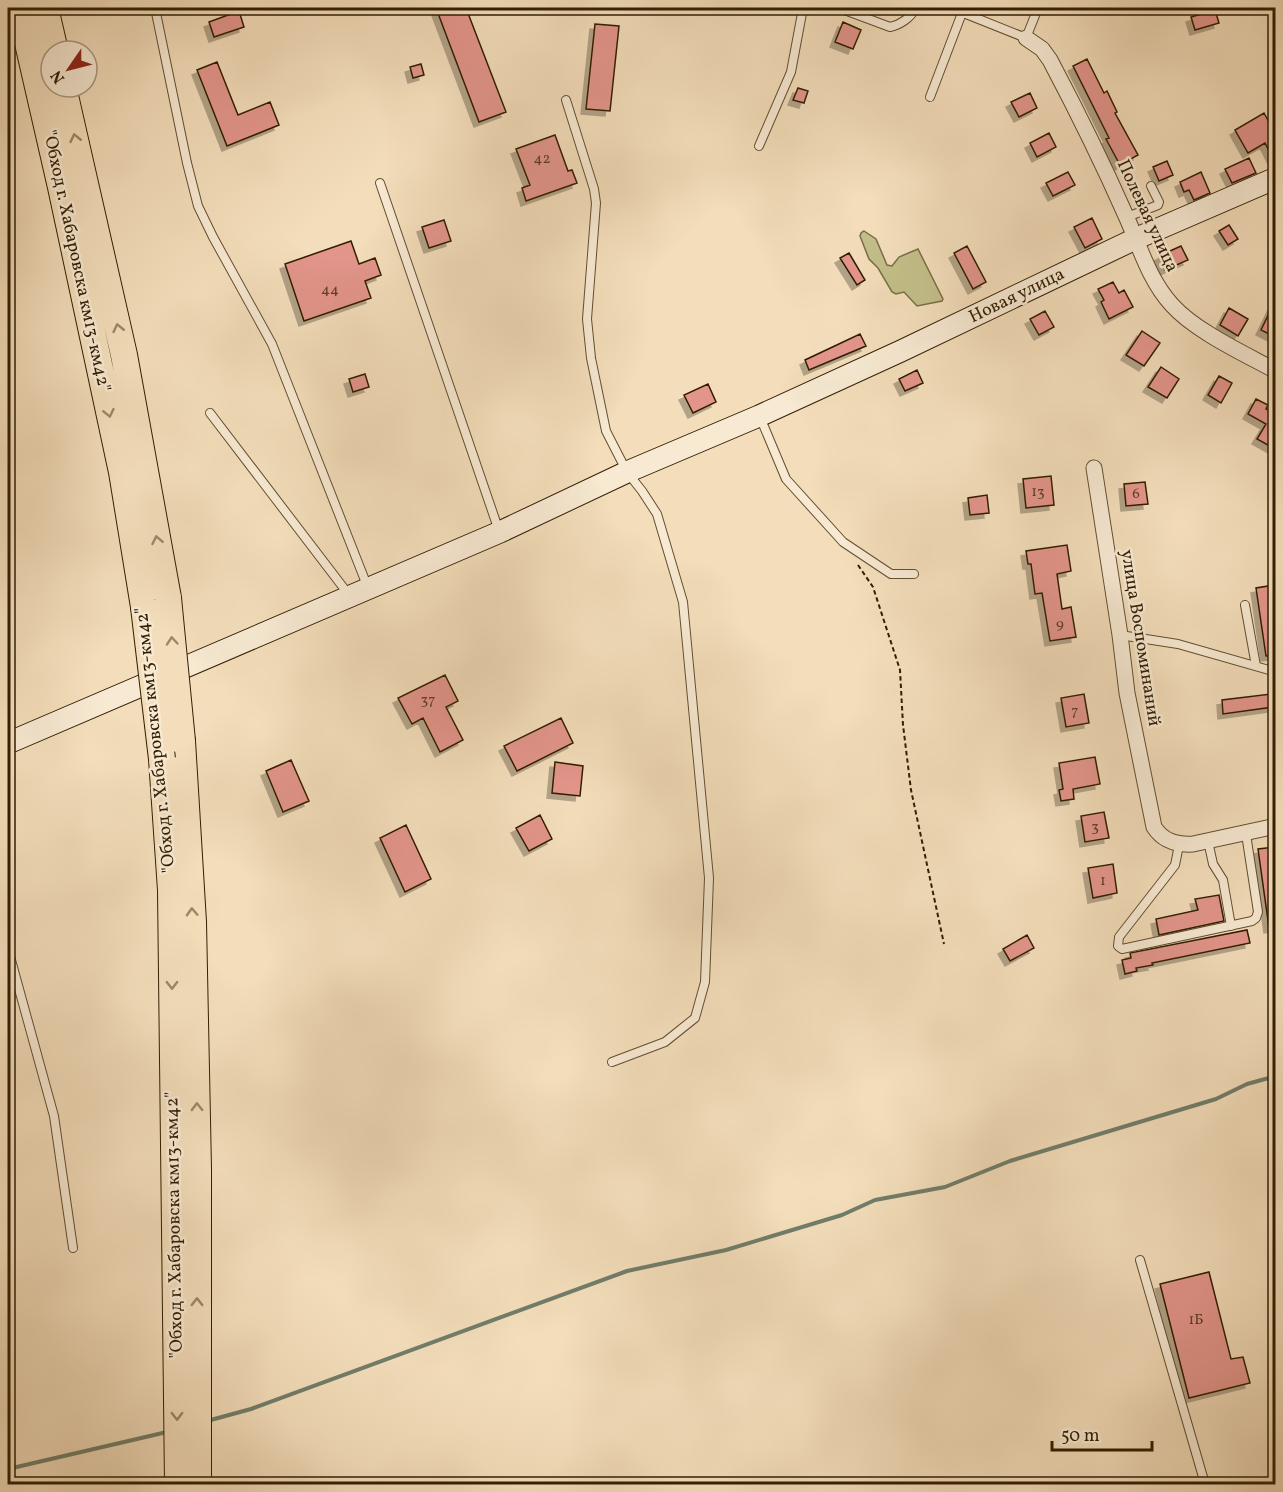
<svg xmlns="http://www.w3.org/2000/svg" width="1283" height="1492" viewBox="0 0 1283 1492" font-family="Vollkorn,serif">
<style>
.green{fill:#c3bf8a;stroke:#7a6e46;stroke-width:1.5}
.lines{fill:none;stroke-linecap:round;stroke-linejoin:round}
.stream{stroke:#717d6a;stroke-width:4}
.building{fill:#e3958b;stroke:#311e02;stroke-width:1.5;filter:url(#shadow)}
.service-casing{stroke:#624e30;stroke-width:10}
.minor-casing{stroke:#624e30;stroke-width:17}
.secondary-casing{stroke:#311e02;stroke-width:23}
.trunk-casing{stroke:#311e02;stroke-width:28}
.path{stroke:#311e02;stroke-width:2;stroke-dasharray:4.5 3;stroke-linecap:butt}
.service{stroke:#f7e9d2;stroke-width:8}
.minor{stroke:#f7e9d2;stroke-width:15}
.secondary{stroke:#f7e9d2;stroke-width:21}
.trunk{stroke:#f3ddba;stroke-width:26}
.trunk-bridge-casing{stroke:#311e02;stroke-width:28;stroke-linecap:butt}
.trunk-bridge{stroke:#f3ddba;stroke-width:26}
.oneway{stroke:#9c8767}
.labels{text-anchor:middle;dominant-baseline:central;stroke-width:5;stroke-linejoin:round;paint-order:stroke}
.number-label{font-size:15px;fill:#5e3c24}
.street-label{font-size:18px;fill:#311e02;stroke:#f7e9d2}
</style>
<defs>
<filter id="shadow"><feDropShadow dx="-5" dy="5" stdDeviation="0" flood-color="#0004"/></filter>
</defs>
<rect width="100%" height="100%" fill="#f3ddba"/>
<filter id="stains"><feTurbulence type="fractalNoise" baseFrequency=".00333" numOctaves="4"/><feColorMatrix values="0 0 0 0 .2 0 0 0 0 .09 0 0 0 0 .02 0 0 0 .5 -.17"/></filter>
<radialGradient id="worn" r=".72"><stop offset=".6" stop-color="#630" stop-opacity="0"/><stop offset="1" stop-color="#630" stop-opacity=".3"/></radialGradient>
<!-- green -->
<path class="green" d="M864,231L876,239L887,265L892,266L899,257L918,249L943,299L942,301L917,306L904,292L896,294L892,292L878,268L869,259L860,236L861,233Z"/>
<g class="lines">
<!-- stream -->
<path class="stream" d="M207,1421L251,1409L627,1271L726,1250L842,1215L875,1200L945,1187L1010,1161L1216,1099L1247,1084L1276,1076
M8,1469L167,1432"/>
</g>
<!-- building -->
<path class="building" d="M436,8H466L506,112L479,122Z
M1215,10L1219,23L1195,30L1191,17Z
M239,11L244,27L214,37L209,22Z
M843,22L861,30L853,49L835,42Z
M595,24L619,26L610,111L586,109Z
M1087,59L1104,93L1107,91L1117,112L1115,113L1138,155L1120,165L1106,139L1109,138L1073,66Z
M217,62L238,115L270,102L279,125L227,146L197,70Z
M421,64L424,75L413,78L410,67Z
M798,88L808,91L804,103L793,100Z
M1030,93L1037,108L1019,117L1011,102Z
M1264,113L1275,133V163L1265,143L1248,153L1235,130Z
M1049,133L1056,147L1037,157L1030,143Z
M555,135L568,171L572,170L577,183L526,201L522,188L530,185L516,149Z
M1249,158L1256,173L1232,183L1225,169Z
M1167,161L1173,175L1159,181L1153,167Z
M1068,172L1075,185L1053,196L1046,183Z
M1201,172L1210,193L1194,200L1189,190L1184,192L1180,182Z
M1092,218L1102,239L1085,248L1074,227Z
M444,220L451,241L429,248L422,227Z
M1229,225L1238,239L1228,245L1219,231Z
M351,241L359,264L375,258L381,275L365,281L371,298L304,321L285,264Z
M967,246L986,282L973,289L954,253Z
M1181,246L1188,260L1165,270L1159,256Z
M849,253L865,280L857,285L840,258Z
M1113,282L1119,293L1124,290L1133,307L1109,319L1101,302L1104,300L1098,289Z
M1275,301V337L1261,330Z
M1229,308L1248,319L1238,336L1220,325Z
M1045,311L1054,327L1039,335L1030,319Z
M1142,331L1160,343L1144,366L1126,355Z
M860,334L866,346L809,370L805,360Z
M1161,367L1179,379L1167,398L1148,387Z
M917,370L923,383L905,391L899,379Z
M365,374L369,387L353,392L349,379Z
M1219,376L1232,383L1221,403L1208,395Z
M708,384L716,402L693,413L684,395Z
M1256,399L1268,405L1266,409L1272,412L1275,406V449L1257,439L1266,424L1248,414Z
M1051,476L1054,505L1026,508L1023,479Z
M1145,482L1148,504L1126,506L1124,484Z
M987,495L989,513L970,515L968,498Z
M1067,545L1071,571L1057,574L1062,609L1071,607L1076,637L1050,641L1042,593L1035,594L1031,564H1028L1026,551Z
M1275,585V655L1266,656L1256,588Z
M445,675L458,701L446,707L463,740L440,752L423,718L412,724L398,698Z
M1084,694L1089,723L1066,727L1061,698Z
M1271,694L1273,707L1223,714L1222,700Z
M561,718L573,743L517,771L504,746Z
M1095,757L1100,784L1073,789L1074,799L1061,801L1059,790L1063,789L1059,763Z
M291,760L309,801L283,812L266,771Z
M555,762L583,766L580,796L552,793Z
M1104,812L1109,838L1085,842L1081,816Z
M540,815L552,839L529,851L516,828Z
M406,825L431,879L405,892L380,838Z
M1275,847V927L1269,928L1258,849Z
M1113,864L1117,893L1093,898L1088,868Z
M1219,895L1224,921L1159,935L1156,919L1198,910L1195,899Z
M1247,930L1250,943L1152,963L1153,965L1136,968L1137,971L1125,974L1122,960L1131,958L1130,953Z
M1027,935L1034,948L1010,961L1003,949Z
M1209,1272L1231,1359L1243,1357L1250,1383L1189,1398L1160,1284Z"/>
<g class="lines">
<!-- service casing -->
<g class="service-casing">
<path id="service" d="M155,8L187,163L198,206L213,237L272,344L368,588
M839,8L890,27C900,25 912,17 915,8
M951,8L1026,38L1038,8
M930,97L962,13
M566,100L594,189L596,203L587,319L591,358L606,431L627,472L642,491L657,514L683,602L709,878L705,982L695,1018L665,1042L612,1062
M759,146L791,72L803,8
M380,183L499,531
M1127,217L1158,205L1159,202L1151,186
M210,413L349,595
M760,417L786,479L843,542L891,574H914
M1245,605L1256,666
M1120,635L1178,644L1276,672
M1208,841L1213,864L1223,880L1231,926
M1179,845L1175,865L1119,937L1118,946L1122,949L1252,921L1256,918L1258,912L1246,834
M8,949L54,1116L73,1248
M1140,1260L1205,1484"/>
</g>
<!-- minor casing -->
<g class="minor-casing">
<path id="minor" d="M1026,38L1042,49L1050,60C1077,111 1103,164 1126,216C1140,247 1149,280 1172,305C1195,331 1245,354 1276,371
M1094,468L1120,635L1127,693L1154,827C1163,841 1176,845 1193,844L1276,826"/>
</g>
<!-- secondary casing -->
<g class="secondary-casing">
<path id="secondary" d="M8,743L500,532L627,472L759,416L901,351L1135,239L1276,178"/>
</g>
<!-- trunk casing -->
<g class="trunk-casing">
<path id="trunk" d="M20,8L61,187L122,472L144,607
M45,8L55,51
M63,87L124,355L168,598
M182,741L193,922L198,1169V1484
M162,759L171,890L178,1484"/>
</g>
<!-- path -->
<path class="path" d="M858,565L873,587L900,670L903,725L911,790L944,944"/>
<!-- service -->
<use href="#service" class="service"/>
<!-- minor -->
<use href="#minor" class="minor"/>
<!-- secondary -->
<use href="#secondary" class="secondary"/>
<!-- trunk -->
<use href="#trunk" class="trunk"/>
<!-- trunk-bridge casing -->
<g class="trunk-bridge-casing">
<path id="trunk-bridge" d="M168,598L182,741
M144,607L162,759"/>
</g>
<!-- trunk-bridge -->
<use href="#trunk-bridge" class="trunk-bridge"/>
</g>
<!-- one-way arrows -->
<defs><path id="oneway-chevron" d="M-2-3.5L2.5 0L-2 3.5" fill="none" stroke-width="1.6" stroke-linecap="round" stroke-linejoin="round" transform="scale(1.5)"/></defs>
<g class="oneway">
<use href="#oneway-chevron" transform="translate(75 138) rotate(-103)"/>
<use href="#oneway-chevron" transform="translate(118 328) rotate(-103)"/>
<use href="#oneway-chevron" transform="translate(109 413) rotate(78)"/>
<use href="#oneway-chevron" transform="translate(157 540) rotate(-101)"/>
<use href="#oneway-chevron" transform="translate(172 641) rotate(-95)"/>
<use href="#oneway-chevron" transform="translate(192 912) rotate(-93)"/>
<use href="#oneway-chevron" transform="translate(172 985) rotate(89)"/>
<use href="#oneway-chevron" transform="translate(197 1107) rotate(-91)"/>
<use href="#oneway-chevron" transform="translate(197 1302) rotate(-90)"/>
<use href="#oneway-chevron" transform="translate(177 1416) rotate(89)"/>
</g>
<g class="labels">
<!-- number labels -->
<g class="number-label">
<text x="542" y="159">42</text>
<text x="330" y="290">44</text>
<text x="1038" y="492">13</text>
<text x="1136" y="494">6</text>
<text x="1060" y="624">9</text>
<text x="428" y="700">37</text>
<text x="1075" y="711">7</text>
<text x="1095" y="827">3</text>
<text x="1103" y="881">1</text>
<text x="1196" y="1320">1Б</text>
</g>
<!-- street labels -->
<g class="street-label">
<text transform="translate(1147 216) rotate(65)">Полевая улица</text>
<text transform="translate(76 261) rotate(78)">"Обход г. Хабаровска км13-км42"</text>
<text transform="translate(1017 296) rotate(-26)">Новая улица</text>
<text transform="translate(1140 638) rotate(81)">улица Воспоминаний</text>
<text transform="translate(156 740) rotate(-96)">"Обход г. Хабаровска км13-км42"</text>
<text transform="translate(175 1225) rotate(-91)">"Обход г. Хабаровска км13-км42"</text>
</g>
</g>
<!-- margin -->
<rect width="1283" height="1492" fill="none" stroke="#f3ddba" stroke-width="30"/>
<rect x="9" y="9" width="1265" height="1474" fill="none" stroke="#311e02" stroke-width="3"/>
<rect x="15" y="15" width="1253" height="1462" fill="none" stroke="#311e02" stroke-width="1.5"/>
<!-- north arrow -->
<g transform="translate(69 69) rotate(235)"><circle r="28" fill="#f7e9d2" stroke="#a8987f" stroke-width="1.5"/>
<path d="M0-4.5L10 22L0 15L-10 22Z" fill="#8f2418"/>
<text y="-9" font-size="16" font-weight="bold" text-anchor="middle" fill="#311e02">N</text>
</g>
<!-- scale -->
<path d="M1052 1441v9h100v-9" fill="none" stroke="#311e02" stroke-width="3"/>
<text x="1061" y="1441" font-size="18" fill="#311e02" stroke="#f7e9d2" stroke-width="4.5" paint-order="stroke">50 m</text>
<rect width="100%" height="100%" filter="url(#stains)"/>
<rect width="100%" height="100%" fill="url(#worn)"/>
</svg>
